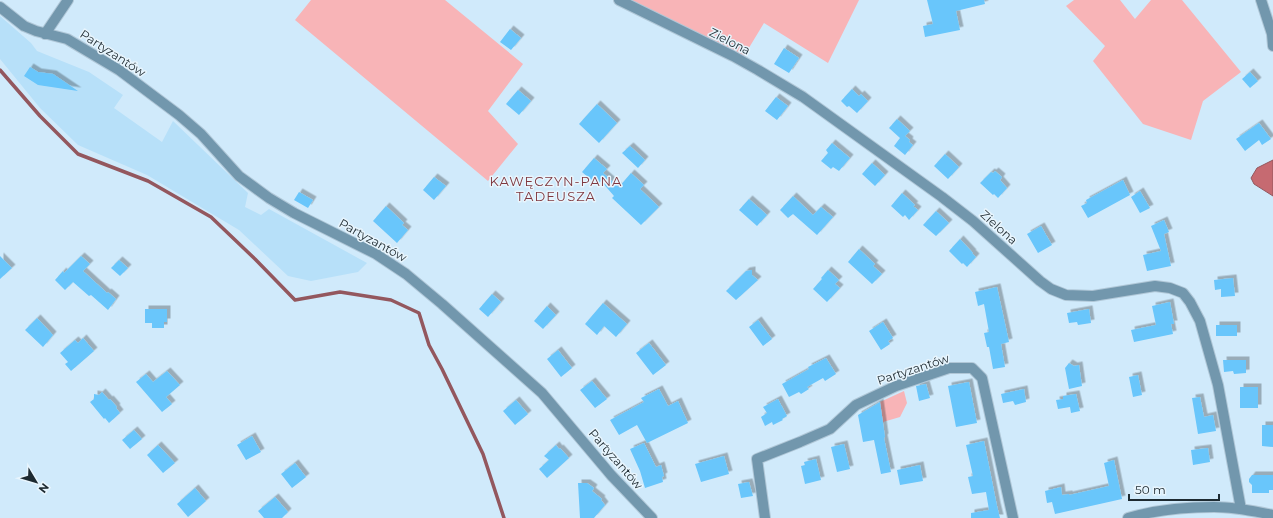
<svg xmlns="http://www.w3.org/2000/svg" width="1273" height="518" viewBox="0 0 1273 518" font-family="Montserrat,sans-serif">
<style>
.built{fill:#b7e0f9}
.green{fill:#f8b4b7}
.water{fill:#c66a71;stroke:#93575e}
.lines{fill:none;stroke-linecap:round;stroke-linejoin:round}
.stream{stroke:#93575e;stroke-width:3.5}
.building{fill:#69c6fb;filter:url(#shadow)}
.minor-casing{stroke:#b0c7d7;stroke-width:12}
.minor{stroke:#7297ad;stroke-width:10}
.labels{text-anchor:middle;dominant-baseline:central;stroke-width:3;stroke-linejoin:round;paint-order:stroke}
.street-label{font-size:12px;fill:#1d2a31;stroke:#e8f5fd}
.neighbourhood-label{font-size:13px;letter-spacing:1px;fill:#7f373e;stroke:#e8f5fd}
</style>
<defs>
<filter id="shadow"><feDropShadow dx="3.5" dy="-3.5" stdDeviation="0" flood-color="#0004"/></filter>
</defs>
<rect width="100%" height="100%" fill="#d0eafb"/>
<!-- built -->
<path class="built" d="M0,16L31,43L37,51L89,72L123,95L114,108L162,142L173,121L248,193L245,207L261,215L269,209L367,263L358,272L311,281L288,276L239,230L147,175L78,145L40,108L0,59Z"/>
<!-- green -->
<path class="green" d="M311,0H445L523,64L488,111L518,144L488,181L295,20Z
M628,0H859L828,63L764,23L744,56Z
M1074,0H1120L1135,19L1151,0H1182L1241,72L1203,101L1191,140L1143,124L1093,61L1105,46L1066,6Z
M904,391L907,403L900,417L883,422L880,402Z"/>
<!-- water -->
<path class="water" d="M1273,160V196L1254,184L1251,178L1257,168Z"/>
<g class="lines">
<!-- stream -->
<path class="stream" d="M0,70L40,116L78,154L148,181L211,217L255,259L295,300L340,292L391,300L419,313L429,345L442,369L483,454L504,518"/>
</g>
<!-- building -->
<path class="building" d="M927,0H984L985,4L956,11L960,30L925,37L923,26L933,24Z
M510,29L521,38L511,50L500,42Z
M784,48L799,58L789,73L774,64Z
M30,67L38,72L53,74L78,91L38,85L24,76Z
M1250,72L1258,81L1250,88L1242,79Z
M852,89L859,96L861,94L868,101L857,113L849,106L847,107L841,101Z
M518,90L531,101L519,115L506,104Z
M776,97L788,106L777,120L765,111Z
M597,104L617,123L599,143L579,124Z
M897,119L910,131L905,136L910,140L909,142L913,145L905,155L894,146L900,138L889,128Z
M1259,123L1271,139L1262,145L1259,140L1245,151L1236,139Z
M832,143L850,158L839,171L833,167L831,169L821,161L828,153L826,150Z
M630,146L645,160L638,168L622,153Z
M945,154L959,167L948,179L934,166Z
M594,158L607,169L603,173L619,187L631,173L644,185L640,189L659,207L641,225L612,198L614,196L601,181L597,185L582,172Z
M872,163L885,175L875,186L862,174Z
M995,171L1002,177L1000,180L1007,188L998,198L994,194L993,195L980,183L991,172L993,173Z
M434,177L446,186L434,200L423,190Z
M1123,180L1130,195L1088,218L1081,206L1087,203L1086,200Z
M1140,191L1150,208L1140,213L1131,197Z
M299,192L313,200L308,208L294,200Z
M902,193L915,205L913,206L918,210L909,220L905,215L903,217L891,206Z
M793,196L813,215L821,207L833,217L817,235L793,214L788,218L780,210Z
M749,199L767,215L757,226L739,210Z
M386,206L404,223L402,225L408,230L397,243L373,221Z
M936,211L949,223L936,236L923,225Z
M1164,220L1169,232L1164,234L1171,266L1147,271L1143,255L1161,251L1151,226Z
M1041,226L1052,245L1038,253L1027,234Z
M960,239L973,253H972L976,257L967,267L963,263L962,264L949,251Z
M859,249L875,264L873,266L882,274L872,284L848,262Z
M0,256L12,268L0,279Z
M81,256L90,264L83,271L107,293L108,292L116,299L108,310L91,295L89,296L73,282L65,290L55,280L63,271L64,273Z
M119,260L128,268L120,276L111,268Z
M752,270V275L758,280L736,300L726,291L746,271Z
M828,270L839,280L835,284L840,288L827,302L813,289L822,279L821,278Z
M1233,278L1235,296L1221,297V289L1215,290L1214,280Z
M997,287L1009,342L1001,344L1005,367L993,369L989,347H987L984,333L989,332L984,304L978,306L975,292Z
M492,294L501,302L488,317L479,309Z
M1170,302L1174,324H1171L1173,334L1134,342L1131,330L1156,325L1152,306Z
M603,303L627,324L616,337L604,326L597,335L585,324Z
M547,306L556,315L543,329L534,321Z
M145,309H167V322H164V328H152V323H145Z
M1089,309L1091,323L1078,325L1077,322L1069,323L1067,313Z
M37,318L53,335L43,347L25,330Z
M758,320L772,339L763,346L749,327Z
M883,322L893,338L888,341L890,344L881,350L869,331Z
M1216,325H1237V336H1216Z
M83,338L94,351L71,371L65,364L68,362L60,353L75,340L78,343Z
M649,343L666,365L653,375L636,353Z
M558,350L572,368L561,377L547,359Z
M826,358L836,374L825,381L823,378L807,387L809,389L801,394L799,392L789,397L782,384L809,369L808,367Z
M1223,360H1246V373L1234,374L1233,371L1224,372Z
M1069,363L1074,366L1079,365L1082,386L1069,389L1065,368Z
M167,371L180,385L166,397L172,404L162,412L136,382L146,374L153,382Z
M1138,375L1142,395L1133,397L1129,377Z
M592,381L607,399L595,408L580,390Z
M969,382L977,423L956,427L948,386Z
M926,384L930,398L919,401L916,386Z
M1240,387H1258V408H1240Z
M659,389L668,406L678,401L688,423L647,443L637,425L619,435L610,420L644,402L641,398Z
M1024,389L1026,402L1015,405L1013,401L1003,403L1001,394Z
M102,392L109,400L110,399L117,407L116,408L120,413L109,423L105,418L104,419L90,402L94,399V394L99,395Z
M1076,394L1080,411L1071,413L1070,407L1058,409L1056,400L1063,399V396Z
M1200,397L1204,417L1213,415L1216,431L1198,434L1192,398Z
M778,399L787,416L782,419L783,420L773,425L772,422L765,426L761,417L767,413L763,407Z
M516,400L528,414L515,425L503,411Z
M880,402L885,437L884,438L891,472L881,474L874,440L863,442L858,415Z
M1262,425H1273V447L1262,446Z
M134,430L142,439L130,449L122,440Z
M252,436L261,452L246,460L237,445Z
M984,441L997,506L1000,518H971V513L989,510L986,492L972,494L968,477L973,476L966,445Z
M644,443L656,467L661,465L664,476L662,477L663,482L645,488L640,471L630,449Z
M844,444L850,469L837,472L831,447Z
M158,445L175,463L163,473L147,455Z
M556,445L559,449L560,448L569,458L547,478L539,469L549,460L544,456Z
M1208,448L1210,462L1193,465L1191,450Z
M724,456L729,474L701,482L695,464Z
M816,459L821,480L805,484L801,466L805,465L804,462Z
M1114,460L1122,499L1055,514L1052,502L1047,503L1045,491L1061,487L1062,495L1069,494V495L1109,486L1104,463Z
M295,463L306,477L292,488L281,474Z
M920,465L923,481L900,485L897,470Z
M1252,475H1273V490H1269V493H1252V485L1249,482V479Z
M749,482L753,496L741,498L738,484Z
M578,483H587L594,488L592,491L602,499L601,500L605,505L594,518H580Z
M195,488L206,501L188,517L177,504Z
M275,497L288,512L282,518H264L258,511Z"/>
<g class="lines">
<!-- minor casing -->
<g class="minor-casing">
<path id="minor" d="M619,0L733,56L758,70L803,97L942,197L973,221L1040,281L1051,289L1066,295L1093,296L1155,286L1170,288L1183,293L1190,302L1200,321L1218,385L1241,509
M1261,0L1272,34L1273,46
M0,7L24,26L36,31L67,39L119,70L179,115L201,134L239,176L269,198L294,213L376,254L406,274L442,304L542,393L611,475L652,518
M45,34L68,0
M765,518L757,459L800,442L830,429L856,405L896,386L949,368H972L982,378L1013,518
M1128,518C1155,510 1185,507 1214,507C1234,507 1254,511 1273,515"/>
</g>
<!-- minor -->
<use href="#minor" class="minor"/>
</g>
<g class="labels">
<!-- street labels -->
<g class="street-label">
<text transform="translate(730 41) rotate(27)">Zielona</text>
<text transform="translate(113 53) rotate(33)">Partyzantów</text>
<text transform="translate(999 227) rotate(42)">Zielona</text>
<text transform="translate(373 240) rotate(29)">Partyzantów</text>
<text transform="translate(913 369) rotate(-18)">Partyzantów</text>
<text transform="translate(616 459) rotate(49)">Partyzantów</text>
</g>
<!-- neighbourhood labels -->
<g class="neighbourhood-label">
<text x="556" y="181">KAWĘCZYN-PANA<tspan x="556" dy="15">TADEUSZA</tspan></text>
</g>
</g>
<!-- north arrow -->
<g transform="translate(36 482) rotate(128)" stroke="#e8f5fd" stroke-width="3" paint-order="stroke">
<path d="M0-3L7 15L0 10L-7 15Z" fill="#1d2a31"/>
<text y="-6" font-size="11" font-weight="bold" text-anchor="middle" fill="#1d2a31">N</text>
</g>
<!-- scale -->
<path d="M1129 494v6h90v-6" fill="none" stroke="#1d2a31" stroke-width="2"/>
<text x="1135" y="494" font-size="12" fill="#1d2a31" stroke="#e8f5fd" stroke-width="3" paint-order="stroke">50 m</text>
</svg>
